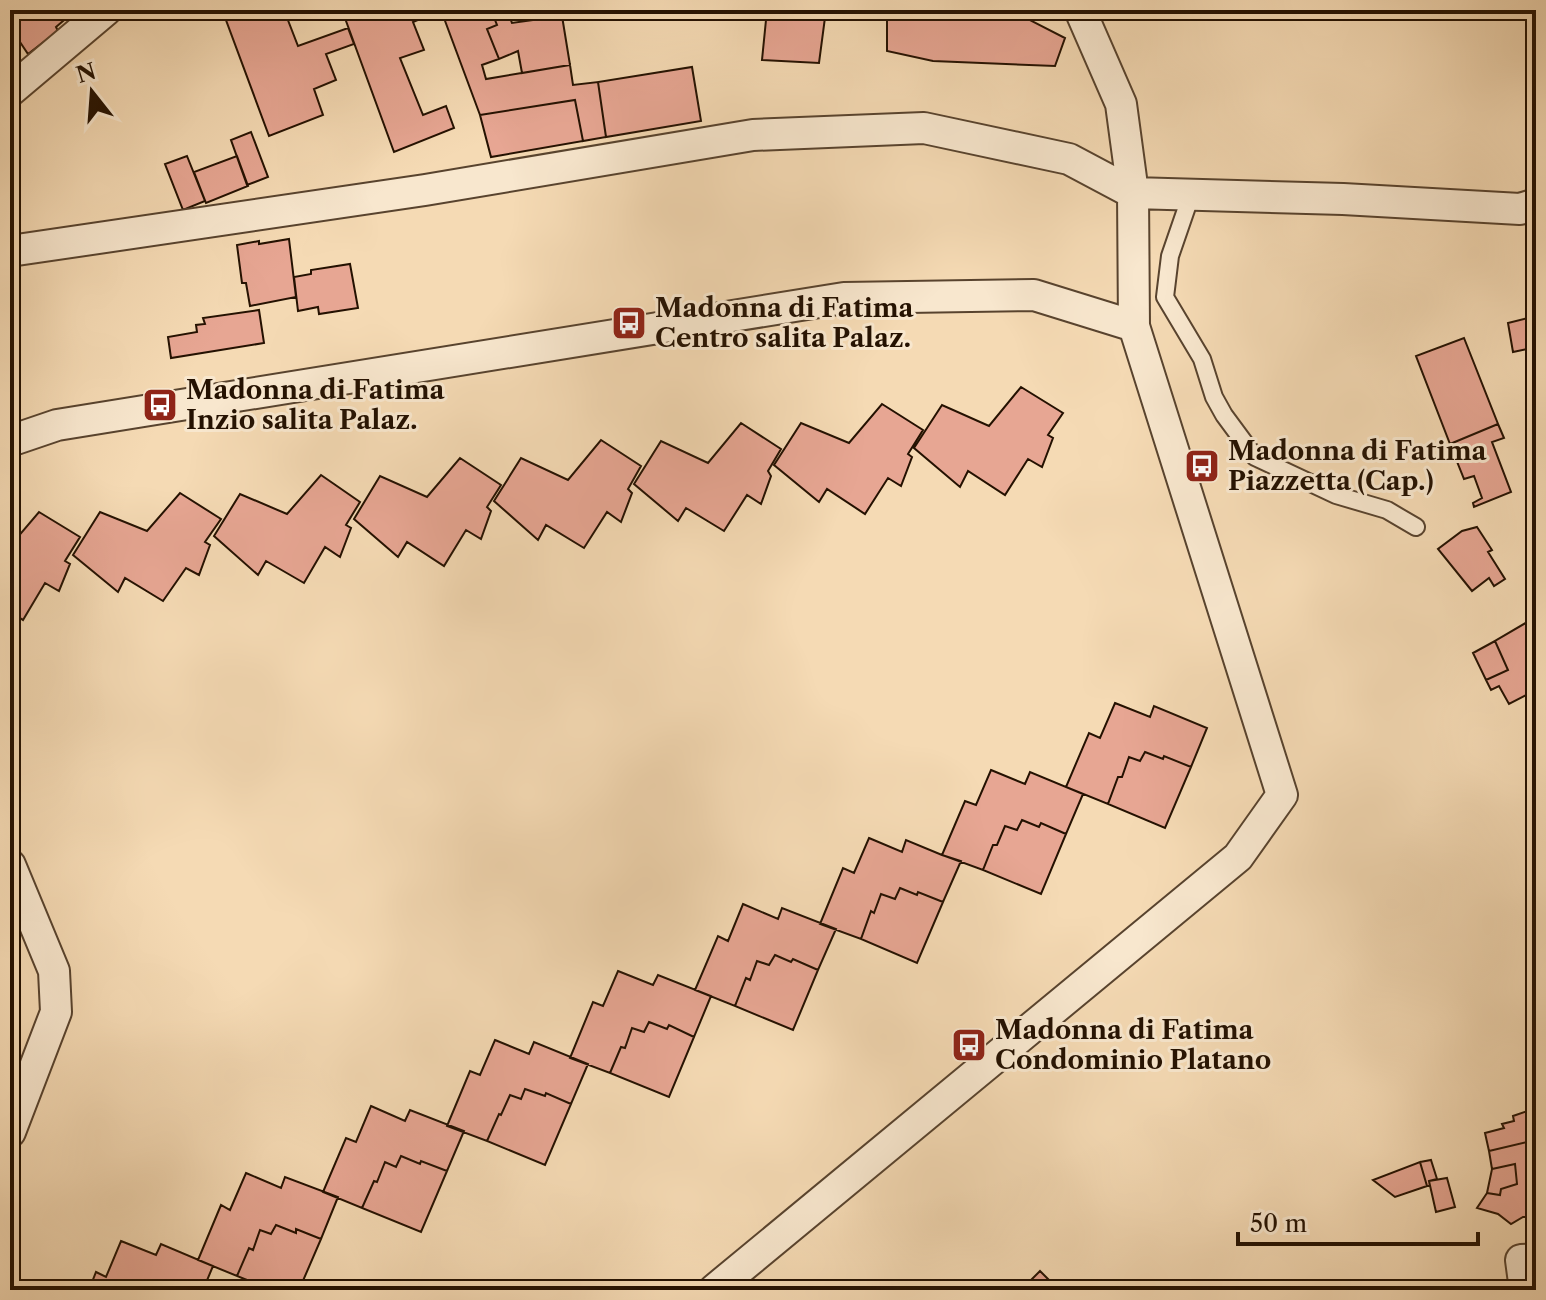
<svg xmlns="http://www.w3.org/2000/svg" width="1546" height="1300" viewBox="0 0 1546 1300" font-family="'Libre Caslon Text',serif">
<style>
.building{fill:#e7a693;stroke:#241101;stroke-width:2}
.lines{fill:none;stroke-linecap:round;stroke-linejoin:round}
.service-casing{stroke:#58432e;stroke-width:20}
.minor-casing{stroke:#58432e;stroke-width:34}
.service{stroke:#f8e7ce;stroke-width:16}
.minor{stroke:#f8e7ce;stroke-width:30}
.labels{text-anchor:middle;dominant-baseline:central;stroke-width:6;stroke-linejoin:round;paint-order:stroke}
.poi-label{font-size:26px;font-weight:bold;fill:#241101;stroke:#f8e7ce;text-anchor:start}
</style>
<rect width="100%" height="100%" fill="#f5dab4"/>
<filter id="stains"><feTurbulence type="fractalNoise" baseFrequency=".0025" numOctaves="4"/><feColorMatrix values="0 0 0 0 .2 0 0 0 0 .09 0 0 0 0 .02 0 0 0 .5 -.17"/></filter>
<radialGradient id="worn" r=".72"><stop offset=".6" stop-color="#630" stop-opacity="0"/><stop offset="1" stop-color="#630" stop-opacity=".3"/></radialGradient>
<!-- building -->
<path class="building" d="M10,10H76L56,27L58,31L28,54L10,27Z
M228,10H284L298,46L348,28L354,44L326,54L336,80L314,89L323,115L269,136L223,12Z
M342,10H385L386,13L394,10H441L413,22L424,50L400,58L423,115L446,106L454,128L394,152Z
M441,10H491L497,25L487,29L499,59L482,65L486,79L570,65L573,85L598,82L606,137L583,141L575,100L480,115Z
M491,10H507L512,23L562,16L570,65L522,73L518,51L499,59L487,29L497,25Z
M767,10H826L819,63L762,60Z
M887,10H952L1016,13L1065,38L1055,66L933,61L887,51Z
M692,67L701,121L606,137L598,82Z
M575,100L583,141L491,157L480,115Z
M251,132L268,177L247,185L231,140Z
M187,156L205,201L183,210L165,164Z
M237,156L248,186L206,203L194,172Z
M289,239L296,297L250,306L246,283H242L237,245L259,241V244Z
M350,264L358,308L319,314L318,307L298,311L294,277L311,274V270Z
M259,310L264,343L171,358L168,337L197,332L196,325L205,324L203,318Z
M1536,316V347L1513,352L1508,323Z
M1464,338L1498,424L1450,444L1416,356Z
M1021,387L1063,413L1048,435L1053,438L1042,467L1028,459L1005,495L968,471L960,487L914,448L942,405L989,426Z
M882,404L923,430L908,454L912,457L901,486L888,478L865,514L827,489L819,502L774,465L801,423L849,443Z
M741,423L781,449L768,471L771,476L761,504L747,495L724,531L686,508L678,521L634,484L661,441L708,463Z
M1498,424L1504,438L1492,442L1511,492L1474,507L1473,503L1482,498L1474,476L1464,479L1450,444Z
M601,440L641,466L628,489L632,493L621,522L607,512L584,548L546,525L538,540L494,501L521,458L568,480Z
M460,458L501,485L487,507L491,511L481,539L466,530L444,566L407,542L398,557L354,519L380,476L427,497Z
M321,475L360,502L346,525L351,528L340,557L325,547L304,583L266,561L258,575L214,536L240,494L287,514Z
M180,493L221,519L205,542L210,545L199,575L186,568L163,601L125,578L118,592L73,555L100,512L147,531Z
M39,512L80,537L65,561L70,564L59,591L45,583L23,620L10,611V546Z
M1477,527L1492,550L1488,552L1505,579L1494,586L1489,578L1472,591L1438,549L1462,531Z
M1534,618L1536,621V690L1509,704L1499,686L1491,690L1486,680L1508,670L1495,641Z
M1495,641L1508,670L1486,680L1473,653Z
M1115,703L1150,717L1154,706L1207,728L1191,767L1164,756L1163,759L1145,752L1140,761L1129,757L1122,777H1118L1108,804L1066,787L1089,733L1100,738Z
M1145,752L1163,759L1164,756L1191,767L1165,828L1108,804L1118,777H1122L1129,757L1140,761Z
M991,770L1025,784L1030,772L1083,794L1066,834L1041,823L1039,827L1022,820L1017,830L1005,826L997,845H993L983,870L942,855L965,801L976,805Z
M1022,820L1039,827L1041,823L1066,834L1041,894L983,870L993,845H997L1005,826L1017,830Z
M869,838L902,852L906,840L942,855L961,861L943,902L918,892L917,895L900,888L895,899L881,894L874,913L871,911L861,939L820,924L843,868L854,873Z
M900,888L917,895L918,892L943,902L917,963L861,939L871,911L874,913L881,894L895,899Z
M743,904L778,919L782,908L836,929L818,970L793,959L791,962L775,955L769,965L757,961L750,980L746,978L735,1006L695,990L718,936L728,941Z
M775,955L791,962L793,959L818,970L793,1030L735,1006L746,978L750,980L757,961L769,965Z
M618,971L653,985L658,975L711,996L694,1037L669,1025L667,1029L649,1022L644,1032L632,1028L625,1048L621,1047L610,1073L570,1058L593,1002L603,1006Z
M649,1022L667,1029L669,1025L694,1037L669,1097L610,1073L621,1047L625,1048L632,1028L644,1032Z
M495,1040L529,1054L534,1042L588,1064L571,1104L546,1093L545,1096L525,1089L521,1099L510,1095L501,1115L499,1114L487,1141L447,1126L470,1071L480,1075Z
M1536,1051V1073L1532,1074L1529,1053Z
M525,1089L545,1096L546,1093L571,1104L545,1165L487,1141L499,1114L501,1115L510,1095L521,1099Z
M371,1106L405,1121L410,1110L464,1131L447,1171L421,1161L420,1164L401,1156L396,1167L385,1162L377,1182L374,1181L362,1208L323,1192L346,1138L356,1142Z
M1536,1108V1140L1489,1151L1485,1133L1504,1128L1502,1124L1514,1121L1513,1116Z
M1536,1140V1159L1530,1164L1528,1182L1536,1187V1217H1523L1511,1224L1498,1214L1477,1208L1487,1193L1500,1195L1501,1189L1517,1184L1515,1164L1492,1169L1489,1151Z
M401,1156L420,1164L421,1161L447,1171L421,1232L362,1208L374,1181L377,1182L385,1162L396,1167Z
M1431,1160L1437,1179L1429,1181L1430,1186H1427L1420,1162Z
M1420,1162L1427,1186L1395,1197L1373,1180Z
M1515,1164L1517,1184L1501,1189L1500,1195L1487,1193L1492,1169Z
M246,1173L281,1188L285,1177L338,1197L321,1239L296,1229V1233L276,1225L271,1234L260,1230L253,1250L249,1248L237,1276L198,1260L221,1205L230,1210Z
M1447,1178L1455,1207L1436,1212L1429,1181Z
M276,1225L296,1233V1229L321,1239L299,1290H272L237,1276L249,1248L253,1250L260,1230L271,1234Z
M121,1241L156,1255L161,1244L213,1266L203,1290H89L96,1272L106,1277Z
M1040,1271L1059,1290H1021Z"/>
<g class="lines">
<!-- service casing -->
<g class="service-casing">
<path id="service" d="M1191,195L1170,256L1165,297L1202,359L1214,397L1224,415L1255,457L1336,495L1387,510L1416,527"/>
</g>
<!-- minor casing -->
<g class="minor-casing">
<path id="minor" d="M1080,10L1121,104L1133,193L1134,326
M10,91L106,10
M10,251L425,190L753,135L924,128L1069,159L1133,193L1343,199L1520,209L1536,204
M10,441L57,425L844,298L1034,295L1134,326L1282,795L1238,857L714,1290
M10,865L54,971L56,1012L10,1132
M1525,1290L1521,1260L1536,1259"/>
</g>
<!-- service -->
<use href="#service" class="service"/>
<!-- minor -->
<use href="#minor" class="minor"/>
</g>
<!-- icons -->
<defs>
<g id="bus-square" transform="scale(1.8)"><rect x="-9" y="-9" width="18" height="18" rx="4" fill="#8f2418" stroke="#f8e7ce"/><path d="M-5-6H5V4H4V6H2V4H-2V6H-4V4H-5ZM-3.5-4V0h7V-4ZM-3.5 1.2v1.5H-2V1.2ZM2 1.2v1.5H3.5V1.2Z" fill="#fff"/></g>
</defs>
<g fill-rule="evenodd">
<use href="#bus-square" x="629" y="323"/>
<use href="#bus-square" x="160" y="405"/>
<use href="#bus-square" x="1202" y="466"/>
<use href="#bus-square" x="969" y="1045"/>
</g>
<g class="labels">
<!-- poi labels -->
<g class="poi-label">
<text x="655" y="308">Madonna di Fatima<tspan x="655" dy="30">Centro salita Palaz.</tspan></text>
<text x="186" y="390">Madonna di Fatima<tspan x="186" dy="30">Inzio salita Palaz.</tspan></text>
<text x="1228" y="451">Madonna di Fatima<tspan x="1228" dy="30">Piazzetta (Cap.)</tspan></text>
<text x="995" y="1030">Madonna di Fatima<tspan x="995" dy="30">Condominio Platano</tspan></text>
</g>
</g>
<!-- margin -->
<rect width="1546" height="1300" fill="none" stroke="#f5dab4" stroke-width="40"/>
<rect x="12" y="12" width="1522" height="1276" fill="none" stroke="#241101" stroke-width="4"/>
<rect x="20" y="20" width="1506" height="1260" fill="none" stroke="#241101" stroke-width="2"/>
<!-- north arrow -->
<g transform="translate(92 92) rotate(343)" stroke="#f8e7ce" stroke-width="6" paint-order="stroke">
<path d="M0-6L14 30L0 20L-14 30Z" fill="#241101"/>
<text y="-12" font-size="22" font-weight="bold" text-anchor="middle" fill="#241101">N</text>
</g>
<!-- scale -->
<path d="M1238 1232v12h240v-12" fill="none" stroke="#241101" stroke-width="4"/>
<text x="1250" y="1232" font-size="24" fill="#241101" stroke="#f8e7ce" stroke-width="6" paint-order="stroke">50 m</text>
<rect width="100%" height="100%" filter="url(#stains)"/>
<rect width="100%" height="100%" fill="url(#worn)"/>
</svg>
